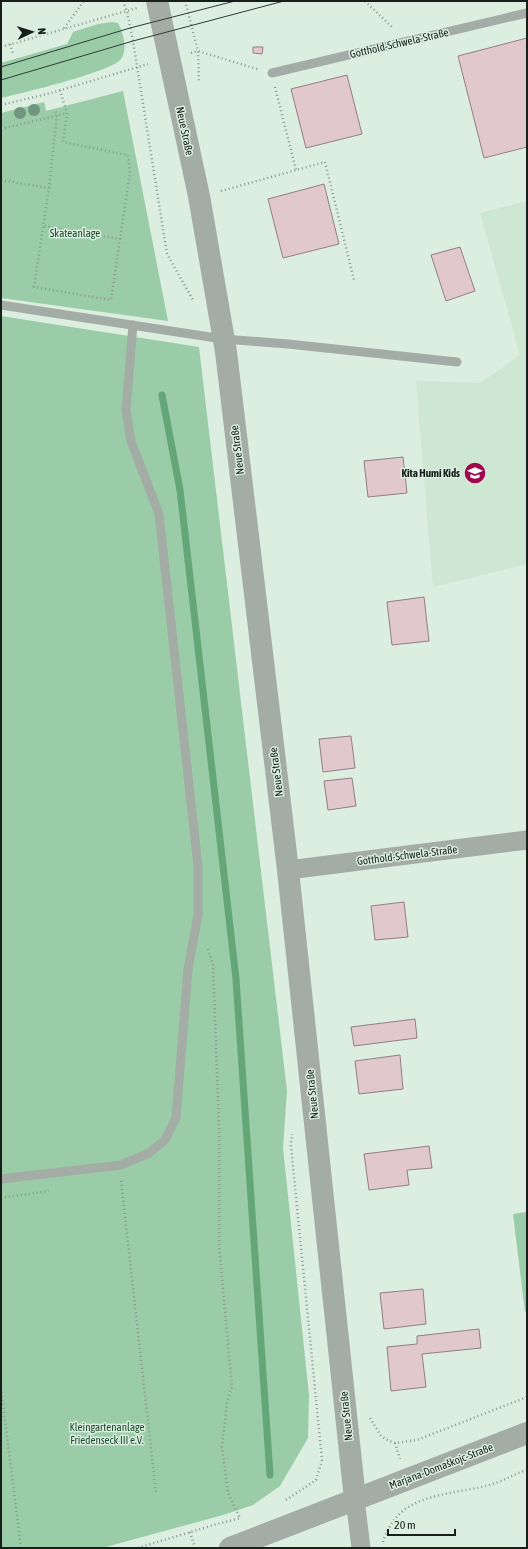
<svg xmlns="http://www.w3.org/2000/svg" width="528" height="1549" viewBox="0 0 528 1549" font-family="'Asap Condensed',sans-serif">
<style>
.built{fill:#cde7d3}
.green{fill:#99cca7}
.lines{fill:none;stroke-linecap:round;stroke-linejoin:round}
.stream{stroke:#64a678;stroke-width:7}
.building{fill:#e0c8cd;stroke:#947e83}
.path{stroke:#8a988e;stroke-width:2.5;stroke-dasharray:1 3;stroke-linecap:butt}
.service{stroke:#a4aca6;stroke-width:9}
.minor{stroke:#a4aca6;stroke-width:19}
.tertiary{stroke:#a4aca6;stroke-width:22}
.tram{stroke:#323a34;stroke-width:1}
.tree{fill:#71957e}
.labels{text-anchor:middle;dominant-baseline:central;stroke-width:3;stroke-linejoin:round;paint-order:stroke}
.street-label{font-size:11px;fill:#181e19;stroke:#dbeee0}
.park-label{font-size:11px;fill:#1b4c2d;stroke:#dbeee0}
.poi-label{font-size:11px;font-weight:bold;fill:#181e19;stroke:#dbeee0;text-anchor:end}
</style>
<rect width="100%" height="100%" fill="#dbeee0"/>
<!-- built -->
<path class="built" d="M527,201V564L433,587L416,381L480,383L520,355L480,213Z"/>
<!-- green -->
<path class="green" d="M112,22L118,23C123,32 128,50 121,59C111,72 22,93 1,98V63L67,44L73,32L98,24Z
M123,91L168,321L1,298V113L44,102L46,111Z
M1,316L199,347L287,1091L283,1148L309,1395L308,1438L280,1486L253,1505L223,1515L102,1548H1Z
M527,1212V1311L525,1312L513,1214Z"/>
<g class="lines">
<!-- stream -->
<path class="stream" d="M162,395L180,490L236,979L270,1475"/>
</g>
<!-- building -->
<path class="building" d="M527,38V147L484,158L458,56Z
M253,47H263L262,54L253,53Z
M347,75L362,134L306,148L291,89Z
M324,184L339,244L283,258L268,199Z
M460,247L475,291L446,301L431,255Z
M403,457L407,493L368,497L364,461Z
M424,597L429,641L392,645L387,602Z
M351,736L355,768L323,772L319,739Z
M352,778L356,806L328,810L324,781Z
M404,902L408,937L375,940L371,906Z
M415,1019L417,1038L354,1046L351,1027Z
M400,1055L403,1089L359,1094L355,1061Z
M429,1146L432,1168L407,1170L409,1185L369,1190L364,1154Z
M423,1289L426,1324L384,1329L380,1293Z
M479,1329L481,1348L422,1354L426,1387L391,1391L387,1347L417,1344V1336Z"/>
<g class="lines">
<!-- path -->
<path class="path" d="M123,1L127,12L133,41L167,254L193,300
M185,1L198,51L199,83
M365,1L393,28
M64,28L84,1
M10,44L13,53
M1,47L137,8
M191,53L198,51L257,69
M275,87L296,170
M60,90L67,113L63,142L128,155L130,173L120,239
M1,105L51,93L148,64
M1,129L67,113
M1,180L49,188L34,287L111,300L120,239L44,226
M49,188L57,115L55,109
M221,191L325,162L354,280
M208,949L213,964L219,1127V1246L232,1387L227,1402L222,1447L228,1493L240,1518
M121,1181L156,1493
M1,1198L49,1191
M1,1388L21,1548
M370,1418L381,1436L389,1441L395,1443L417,1440L527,1397
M395,1443L400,1459
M286,1500L316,1480L322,1460L291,1146L292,1134
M190,1532L194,1545
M383,1542C384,1537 387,1532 389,1528C409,1490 461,1495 496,1483C507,1479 516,1473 527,1470
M138,1548L217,1524L241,1518"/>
<!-- service -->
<path class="service" d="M272,73L527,13
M1,305L223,339L288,344L457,362
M1,1179L121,1165L149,1153L165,1140L176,1118L188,969L198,915V866L159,514L131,441L126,410L133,325"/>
<!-- minor -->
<path class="minor" d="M288,870L527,840
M355,1499L361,1548"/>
<!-- tertiary -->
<path class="tertiary" d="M157,1L199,196L226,352L288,870L355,1499
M230,1548L527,1433"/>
<!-- tram -->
<path class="tram" d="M1,67L130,28L235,1
M1,80L133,41L284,1"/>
</g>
<!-- trees -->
<g class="tree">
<circle cx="34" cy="110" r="6"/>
<circle cx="20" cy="113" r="6"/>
</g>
<!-- icons -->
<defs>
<g id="school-disc" transform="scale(1.15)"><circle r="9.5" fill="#a0084d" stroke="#dbeee0"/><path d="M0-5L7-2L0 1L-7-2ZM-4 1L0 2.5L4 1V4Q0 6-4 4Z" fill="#fff"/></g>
</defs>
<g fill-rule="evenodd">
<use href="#school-disc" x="475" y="473"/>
</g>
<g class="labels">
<!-- street labels -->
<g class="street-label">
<text transform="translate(399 43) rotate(-13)">Gotthold-Schwela-Straße</text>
<text transform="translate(185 131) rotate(78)">Neue Straße</text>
<text transform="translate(237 450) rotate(-97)">Neue Straße</text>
<text transform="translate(276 772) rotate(-97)">Neue Straße</text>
<text transform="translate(407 855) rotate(-7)">Gotthold-Schwela-Straße</text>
<text transform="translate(312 1094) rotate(-96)">Neue Straße</text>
<text transform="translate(346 1416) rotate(-96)">Neue Straße</text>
<text transform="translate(441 1466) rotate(-21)">Marjana-Domaškojc-Straße</text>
</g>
<!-- park labels -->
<g class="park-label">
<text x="75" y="233">Skateanlage</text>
<text x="107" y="1427">Kleingartenanlage<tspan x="107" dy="13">Friedenseck III e.V.</tspan></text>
</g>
<!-- poi labels -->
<g class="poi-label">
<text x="460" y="473">Kita Humi Kids</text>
</g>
</g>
<!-- border -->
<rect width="528" height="1549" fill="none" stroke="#181e19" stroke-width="4"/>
<!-- north arrow -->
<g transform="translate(32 32) rotate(86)" stroke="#dbeee0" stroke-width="3" paint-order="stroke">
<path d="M0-3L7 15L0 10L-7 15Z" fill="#181e19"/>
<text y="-6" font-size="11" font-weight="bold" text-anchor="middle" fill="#181e19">N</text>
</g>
<!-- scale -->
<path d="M388 1529v6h67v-6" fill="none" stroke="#181e19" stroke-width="2"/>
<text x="394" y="1529" font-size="12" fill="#181e19" stroke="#dbeee0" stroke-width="3" paint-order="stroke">20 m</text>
</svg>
